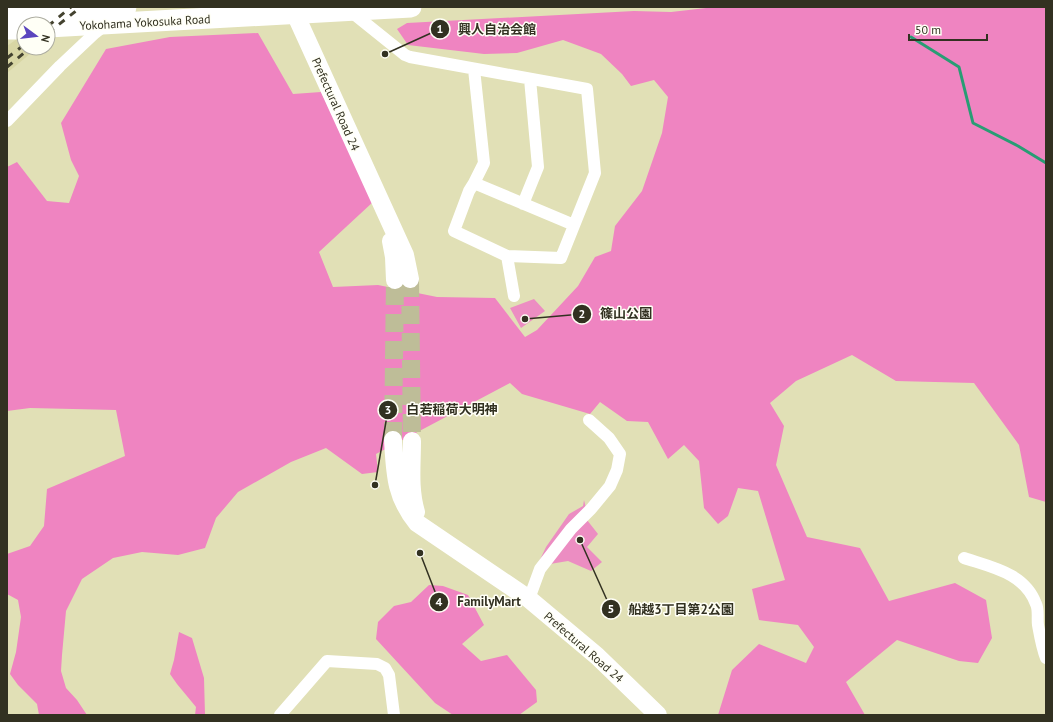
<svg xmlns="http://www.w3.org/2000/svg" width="1053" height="722" viewBox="0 0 1053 722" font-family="'PT Sans','Noto Sans JP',sans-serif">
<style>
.built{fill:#d8d6a4}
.green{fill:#ec8dc2}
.forest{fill:#ef84c1}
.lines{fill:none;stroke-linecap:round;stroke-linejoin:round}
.stream{stroke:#289d74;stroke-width:3}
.primary-tunnel{stroke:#bebd98;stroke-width:18;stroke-dasharray:18 9;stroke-linecap:butt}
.street{stroke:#fff;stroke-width:12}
.primary{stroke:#fff;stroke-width:18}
.highway{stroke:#fff;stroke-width:21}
.rail{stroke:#444330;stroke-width:3;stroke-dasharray:7 7;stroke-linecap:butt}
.labels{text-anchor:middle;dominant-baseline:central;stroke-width:3;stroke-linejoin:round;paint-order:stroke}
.street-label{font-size:12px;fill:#323121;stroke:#fffff6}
.leader{fill:none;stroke:#323121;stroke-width:1.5}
.callout-dot{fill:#323121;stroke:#fffff6;stroke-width:1.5}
.mark-label{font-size:12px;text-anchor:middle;font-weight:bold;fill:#fff}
.callout-label{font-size:13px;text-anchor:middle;font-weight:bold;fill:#323121;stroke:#fffff6;stroke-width:3;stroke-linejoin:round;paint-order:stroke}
</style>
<rect width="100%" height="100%" fill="#e1e0b6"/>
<!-- built -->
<path class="built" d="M24,34V48H37L7,73V46Z"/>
<!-- green -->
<path class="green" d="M534,299L545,311L521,328L510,308Z
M584,500L586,508L537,566L546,547L569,514L583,506Z
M587,520L598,534L587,547L602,562L591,571L568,561L550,564L575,530Z"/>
<!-- forest -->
<path class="forest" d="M715,7H1046V502L1029,497L1019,445L974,383L896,381L852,355L796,381L770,403L784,426L776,465L807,537L860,548L889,601L955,583L986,600L992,638L978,663L959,661L897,640L846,682L865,715H718L732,670L759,644L806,663L814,647L798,625L759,620L752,589L785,580L758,491L738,488L728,516L718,524L704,508L699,461L684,445L668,459L648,422L627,421L600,402L590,414L522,394L510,383L376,454L378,472L362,474L326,448L291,462L238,492L216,518L205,548L178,555L142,552L113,558L82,579L66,611L62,655L61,671L66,688L77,700L87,715H39L37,704L18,685L10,674L16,652L21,617L18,600L7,594V554L30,546L44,526L47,489L125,456L116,410L30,408L7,411V167L17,162L47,201L69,203L79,176L71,160L61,123L106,49L170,37L258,33L293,94L321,92L373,202L319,252L333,287L378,285L437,297L495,298L525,337L537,330L578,286L595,257L611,251L615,226L642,191L662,133L668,97L654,80L631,86L622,74L601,54L563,40L517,53L484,54L408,45L397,29L407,23L634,11L671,12Z
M429,585L443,586L468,595L484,625L462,644L481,661L507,655L536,690L537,702L519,715H453L435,703L376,639L378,622L394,606L411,602Z
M179,632L192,638L204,678L205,715H195L196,707L177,684L170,674L174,660Z"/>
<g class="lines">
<!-- stream -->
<path class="stream" d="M911,37L959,67L973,123L1018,146L1046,163"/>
<!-- primary-tunnel -->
<path class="primary-tunnel" d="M410,279L412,441
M393,440L395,280"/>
<!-- street -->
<path class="street" d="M349,10L405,55L410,57C469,68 528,78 587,89L595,173L561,258L507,256L454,231L469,191L474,183L484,163L474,69
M7,121L60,66L95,33L105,25
M474,183L574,225
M523,204L538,167L530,79
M507,256L514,296
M964,558C991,567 1025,573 1036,604C1039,610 1037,618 1038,625C1040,636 1042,648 1046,658
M529,599L540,569L571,529L591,509L610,486L617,470L620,454L609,438L589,420
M280,715L327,661L377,664L385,668L389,675L394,715"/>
<!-- primary -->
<path class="primary" d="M292,7L405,255L410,279
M391,241L394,257L395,280
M393,440C395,473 395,496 417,523L529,599L597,656L658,715
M412,441C412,465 409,489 416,512"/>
<!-- highway -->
<path class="highway" d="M7,13L126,7
M48,27L411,7
M7,29H24"/>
<!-- rail -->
<path class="rail" d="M48,26L71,7
M48,33L81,7
M7,58L24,45
M7,67L30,48"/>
</g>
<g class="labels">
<!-- street labels -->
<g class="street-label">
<text transform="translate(145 22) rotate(-3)">Yokohama Yokosuka Road</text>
<text transform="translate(336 104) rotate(66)">Prefectural Road 24</text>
<text transform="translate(584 647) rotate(41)">Prefectural Road 24</text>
</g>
</g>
<!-- callouts -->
<path class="leader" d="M385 54L440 29M525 319L582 314M375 485L388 410M420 553L439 602M580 540L611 609"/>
<g class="callout-dot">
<circle cx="385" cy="54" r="4"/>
<circle cx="525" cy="319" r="4"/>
<circle cx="375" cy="485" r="4"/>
<circle cx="420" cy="553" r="4"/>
<circle cx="580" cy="540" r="4"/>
<circle cx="440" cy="29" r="10"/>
<circle cx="582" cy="314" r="10"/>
<circle cx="388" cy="410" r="10"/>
<circle cx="439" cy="602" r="10"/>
<circle cx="611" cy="609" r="10"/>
</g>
<g class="mark-label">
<text x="440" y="33">1</text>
<text x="582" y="318">2</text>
<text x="388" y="414">3</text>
<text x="439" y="606">4</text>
<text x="611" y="613">5</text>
</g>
<g class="callout-label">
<text x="497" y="34">興人自治会館</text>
<text x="626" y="318">篠山公園</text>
<text x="452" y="414">白若稲荷大明神</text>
<text x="489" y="606">FamilyMart</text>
<text x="681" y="614">船越3丁目第2公園</text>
</g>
<!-- border -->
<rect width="1053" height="722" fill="none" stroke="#323121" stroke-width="16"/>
<!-- north arrow -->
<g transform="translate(36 36) rotate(105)"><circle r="19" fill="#fffff6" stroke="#adada1"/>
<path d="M0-3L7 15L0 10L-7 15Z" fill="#5b45be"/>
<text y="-6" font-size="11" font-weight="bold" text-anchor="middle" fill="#323121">N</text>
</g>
<!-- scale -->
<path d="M909 34v6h78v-6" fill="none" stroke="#323121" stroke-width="2"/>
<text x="915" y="34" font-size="12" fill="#323121" stroke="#fffff6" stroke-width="3" paint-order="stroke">50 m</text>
</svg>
